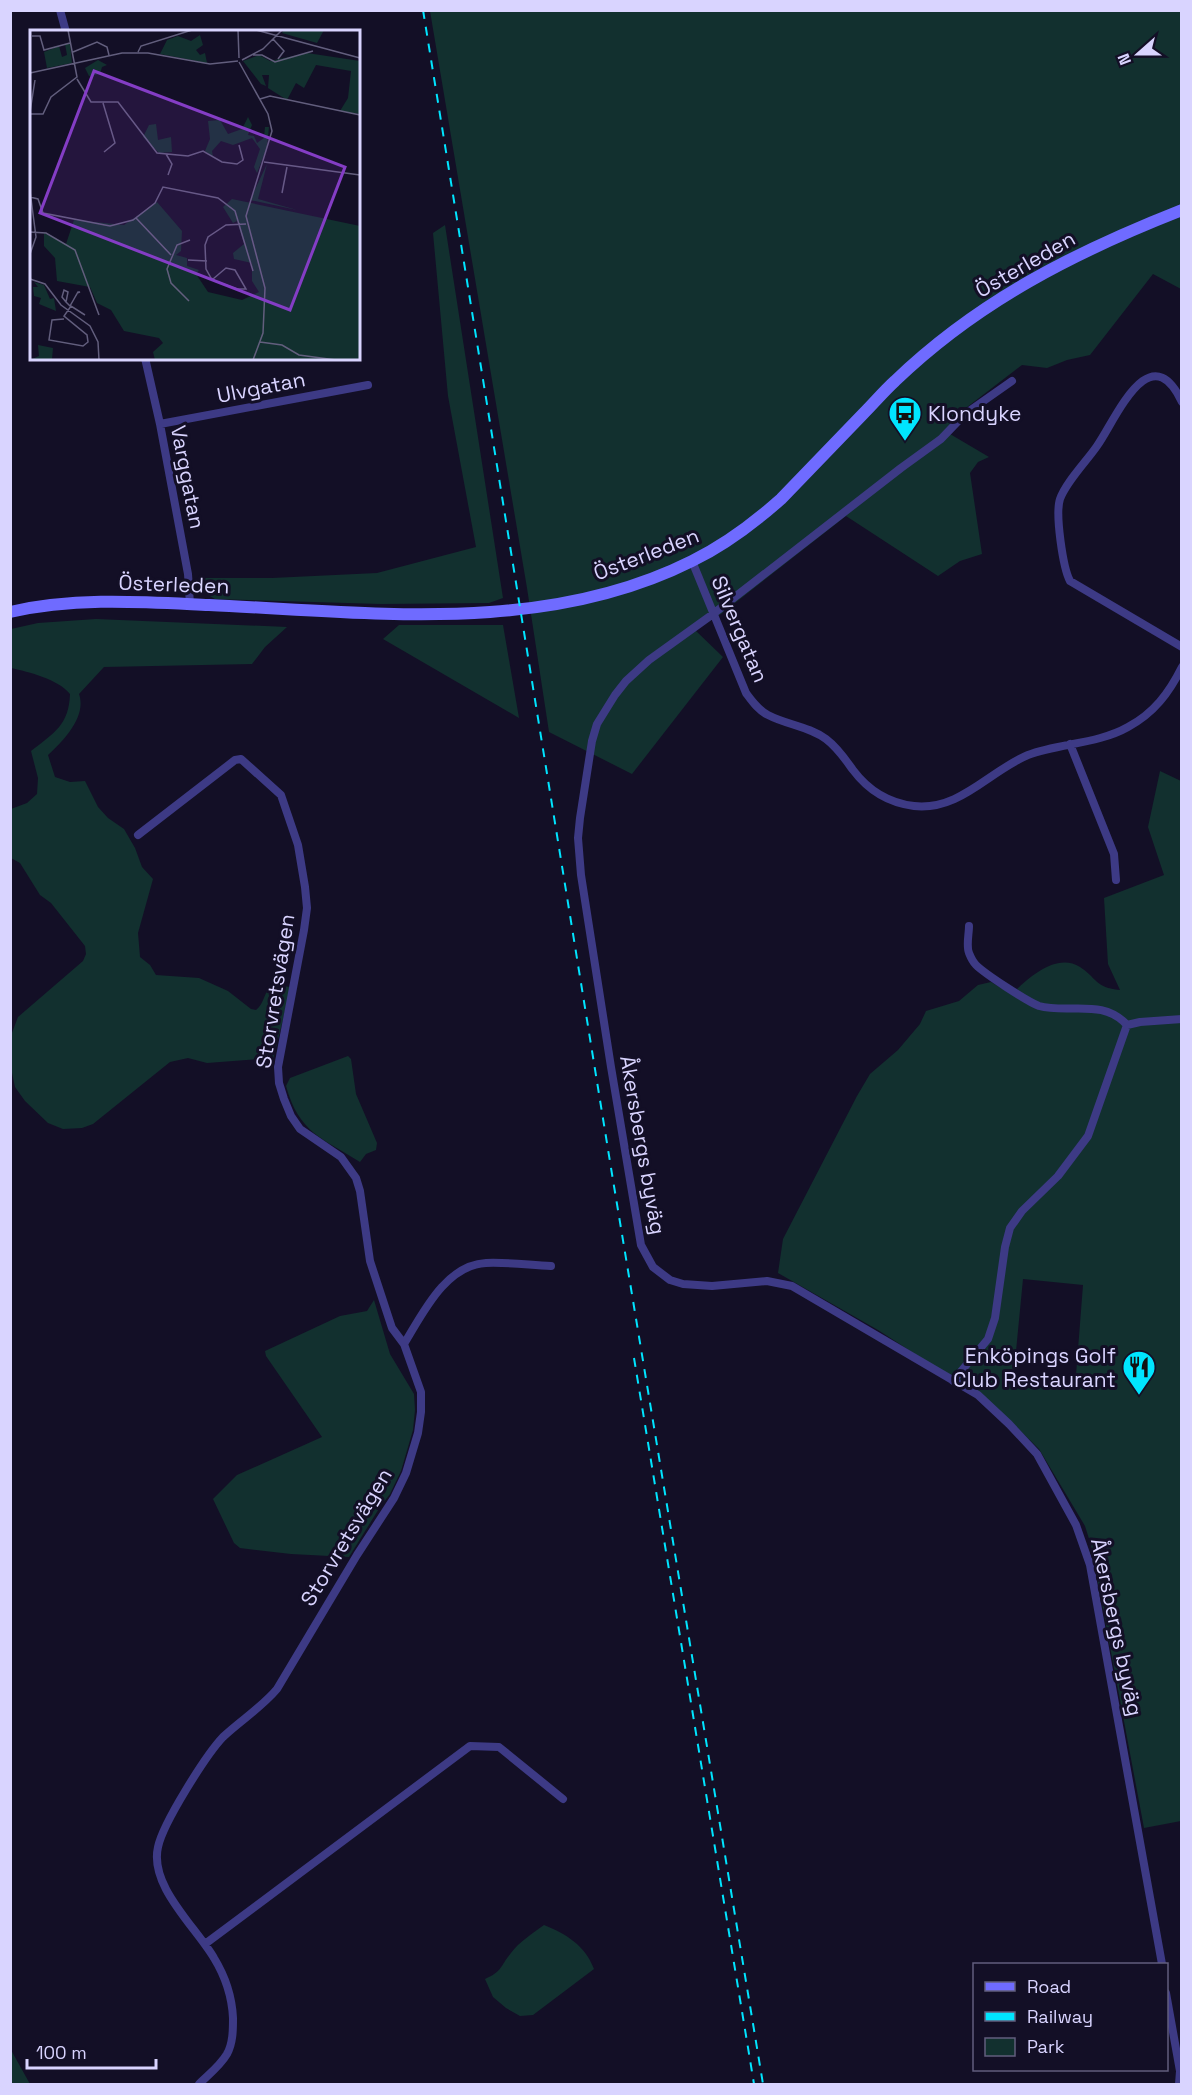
<svg xmlns="http://www.w3.org/2000/svg" width="1192" height="2095" viewBox="0 0 1192 2095" font-family="'Space Grotesk',sans-serif">
<style>
.green{fill:#12302f;fill-rule:evenodd}
.lines{fill:none;stroke-linecap:round;stroke-linejoin:round}
.street{stroke:#3d3a85;stroke-width:8}
.secondary{stroke:#6f6bff;stroke-width:12}
.rail{stroke:#00e5ff;stroke-width:2;stroke-dasharray:9 8;stroke-linecap:butt}
.labels{text-anchor:middle;dominant-baseline:central;stroke-width:6;stroke-linejoin:round;paint-order:stroke}
.street-label{font-size:21px;fill:#d9d4ff;stroke:#130f26}
.poi-label{font-size:21px;fill:#d9d4ff;stroke:#130f26;text-anchor:start}
.inset-road{fill:none;stroke:#625e7d;stroke-width:1.5}
.view{fill:#843dc5;fill-opacity:0.15;stroke:#843dc5;stroke-width:3}
.inset-edge{fill:none;stroke:#d9d4ff;stroke-width:3}
</style>
<rect width="100%" height="100%" fill="#130f26"/>
<!-- green -->
<path class="green" d="M430,11H1181V289L1153,274L1090,355L1067,360L1047,368L1022,365L962,411L950,434L989,457L978,462L970,473L982,554L960,561L938,576L846,516L721,614L695,630L723,657L632,774L549,732L527,588Z
M445,225L503,598L489,603L381,604L215,599L203,592L199,578H272L377,573L476,547L448,396L433,233Z
M96,619L287,627L265,647L252,664L104,667L79,694C87,717 63,741 48,755L55,777L70,782L85,781L98,807L108,818L124,829L135,848L142,867L153,879L138,933L140,957L150,965L156,975L199,978L228,991L251,1009L256,1010C264,1004 264,993 271,985L291,987L272,1064L260,1059L207,1063L188,1058L170,1062L93,1124L82,1128L63,1129L48,1123L25,1101L15,1087L11,1068L10,1038L18,1017L83,961L86,954L85,946L51,903L40,895L20,863L11,858V809L27,803L37,794L38,778L31,751C54,733 69,725 70,694C58,679 29,672 11,668V629L38,623Z
M399,625H503L519,718L383,639Z
M1160,771L1181,781V1821L1144,1828L1091,1545L1085,1526L1039,1449L1002,1413L946,1374L878,1330L778,1273L783,1239L857,1096L870,1074L898,1050L920,1024L926,1011L959,1001L978,985L991,982L1028,1004L1030,999L1017,989C1032,975 1058,953 1080,967C1096,977 1095,988 1120,990L1108,964L1104,898L1164,875L1148,827ZM1023,1279L1083,1285L1075,1388L1013,1382Z
M348,1056L351,1059L356,1094L377,1143L376,1150L366,1154L360,1162C322,1138 299,1133 286,1086L290,1078Z
M374,1300L390,1354L414,1394L415,1410L413,1430L401,1471L390,1494L380,1507L349,1557L291,1554L240,1548L234,1543L213,1499L237,1475L322,1437L266,1356L265,1351L340,1316L367,1311Z
M544,1925C566,1934 585,1945 594,1969L533,2015L520,2016L506,2008L493,1997L485,1979C503,1971 500,1966 511,1953C519,1942 533,1933 544,1925Z
M11,2050L30,2084H11Z"/>
<g class="lines">
<!-- street -->
<path class="street" d="M60,10L66,32
M145,358L160,424L188,574L190,604
M1012,381L965,414L941,439L901,468L713,614L649,660L626,681L615,695L597,724L592,741L580,818L578,838L581,875L611,1067L641,1245L653,1267L670,1280L683,1284L712,1286L767,1281L792,1286L978,1395L1009,1424L1037,1454L1076,1525L1090,1565L1162,1964
M1182,402C1150,334 1116,419 1097,446C1086,462 1066,482 1060,499C1055,514 1063,568 1070,581L1182,647
M160,424L368,385
M692,561L746,693C752,701 758,710 768,715C787,725 808,726 826,739C838,748 845,759 853,770C868,790 889,803 914,806C960,811 989,771 1028,755C1060,743 1098,744 1128,727C1154,713 1169,693 1182,667
M1070,744L1114,854L1116,880
M138,835L235,760L241,759L281,795L298,845L305,887L307,908L304,930L278,1067L279,1083L284,1099L291,1116L300,1129L341,1157L356,1178L360,1191L370,1261L392,1328L404,1344L421,1392V1412L418,1433L406,1473L394,1498L357,1555L277,1689C261,1708 241,1720 223,1737C206,1755 163,1823 158,1847C149,1886 196,1927 214,1958C225,1976 232,1997 233,2018C233,2030 233,2043 227,2054C220,2066 208,2075 199,2084
M969,926C969,934 966,946 969,953C971,958 973,962 976,965C985,974 1028,1002 1039,1006C1069,1014 1103,998 1127,1025
M1127,1025L1140,1022L1182,1019
M404,1344C422,1315 445,1265 486,1263C507,1262 529,1265 551,1266
M953,1381L988,1339L995,1318L1005,1247L1010,1228L1022,1211L1058,1176L1088,1136L1127,1025
M205,1944L470,1746L499,1747L563,1799
M1166,1993L1180,2071L1179,2084"/>
<!-- secondary -->
<path class="secondary" d="M10,612C76,597 143,602 209,605C370,612 543,636 692,561C725,545 754,523 781,499C809,470 836,442 863,414C874,403 884,391 895,381C978,301 1075,252 1182,210"/>
<!-- rail -->
<path class="rail" d="M423,10L612,1174L763,2084
M634,1358L754,2084"/>
</g>
<!-- icons -->
<defs>
<g id="bus-pin" transform="scale(1.725)"><path d="M0 17L-7.5 6A9.5 9.5 0 1 1 7.5 6Z" fill="#00e5ff" stroke="#130f26"/><path d="M-5-6H5V4H4V6H2V4H-2V6H-4V4H-5ZM-3.5-4V0h7V-4ZM-3.5 1.2v1.5H-2V1.2ZM2 1.2v1.5H3.5V1.2Z" fill="#111"/></g>
<g id="restaurant-pin" transform="scale(1.725)"><path d="M0 17L-7.5 6A9.5 9.5 0 1 1 7.5 6Z" fill="#00e5ff" stroke="#130f26"/><path d="M-5-6h1v4h1v-4h1v4h1v-4h1v5L-1.5 .5V6h-2V.5L-5-1ZM5-6V6H3V1.5H1.5Q1.5-4 5-6Z" fill="#111"/></g>
</defs>
<g fill-rule="evenodd">
<use href="#bus-pin" x="905" y="413"/>
<use href="#restaurant-pin" x="1139" y="1367"/>
</g>
<g class="labels">
<!-- street labels -->
<g class="street-label">
<text transform="translate(1025 264) rotate(-30)">Österleden</text>
<text transform="translate(261 387) rotate(-11)">Ulvgatan</text>
<text transform="translate(188 477) rotate(79)">Varggatan</text>
<text transform="translate(646 554) rotate(-21)">Österleden</text>
<text transform="translate(174 584) rotate(2)">Österleden</text>
<text transform="translate(740 629) rotate(67)">Silvergatan</text>
<text transform="translate(275 991) rotate(-81)">Storvretsvägen</text>
<text transform="translate(643 1145) rotate(80)">Åkersbergs byväg</text>
<text transform="translate(346 1537) rotate(-59)">Storvretsvägen</text>
<text transform="translate(1117 1627) rotate(78)">Åkersbergs byväg</text>
</g>
<!-- poi labels -->
<g class="poi-label">
<text x="928" y="413">Klondyke</text>
<text x="1116" y="1355" text-anchor="end">Enköpings Golf<tspan x="1116" dy="24">Club Restaurant</tspan></text>
</g>
</g>
<!-- overview -->
<g transform="translate(30 30)">
<rect width="330" height="330" fill="#130f26"/>
<path d="M254,0H294L287,13L252,3ZM170,5L173,15L166,20L170,25L175,23L177,33L130,24L137,10L148,6L161,11ZM35,14H40L42,33L17,38L14,22L29,16L32,27L37,25ZM277,23L330,31V84L310,81L318,68L321,41L286,35L274,58L266,53L257,70L238,58L239,45H232L236,56L231,54L213,31L229,25L240,31ZM68,30L77,35L72,37L70,44L59,46L55,38ZM218,87L222,95L218,105L224,106L227,113L234,108L235,97H239L237,117L227,143L224,137L230,119L222,108L203,115L191,111L182,121L183,127L175,121L180,109L178,91L190,90L198,104L212,99ZM126,94L128,110L141,107L142,122L129,123L113,107L119,95ZM237,134L228,169L267,180L220,170ZM202,169L330,196V330H125L123,322L133,313L129,308L94,301L81,280L67,273L60,257L27,251L25,228L14,216V203L36,214L44,190L94,195L127,172L152,201L151,221L146,225L157,228V236L169,240L166,244L178,262L212,270L229,262L222,251V233L204,229L203,223L214,214L207,191L203,193L193,177ZM4,252L14,255L20,269L24,268L26,281L9,274L11,268L4,266L3,257H8ZM8,315L23,318L22,329L0,330L9,326Z" fill="#12302f"/>
<path class="inset-road" d="M208,0L209,28M226,0L330,28M2,6H10L14,20L40,13M243,9L254,21L248,29M43,22L67,12L77,17L79,25M108,22L111,16L162,0M223,25H232L245,32L283,21M212,30L233,19L252,0M209,32L238,84L242,101L216,186L235,258L233,303L223,330M0,43L92,23H118L180,34L208,31M47,49L61,72H88L127,123L158,126L173,121L192,132L207,134L213,130L209,115M230,69L240,66L330,85M73,73L85,113L74,122M0,82L5,50M0,84H13L21,67L47,47L38,0M136,124L142,134L138,145M234,132L330,145M0,161L6,207L0,224M252,163L257,137M0,167L8,169L13,183L80,196L103,190L125,173L133,157L188,168L205,181L223,241M106,188L141,225M0,202L16,203L45,220L69,285M158,230L177,231M0,249L15,254L31,275L60,296L68,312L69,330M183,249L196,238L205,240L216,259H207L188,252L185,251L183,249L181,248L176,239L175,215L178,207L196,195L216,194M159,271L141,253L137,239L147,215L160,210M36,272L32,267L34,260L38,262L36,272L40,276M40,276L48,262H50L47,263M34,289L22,290L19,310L53,316L58,312L57,305L34,286L41,276L55,285M230,312L252,315L269,325L306,330"/>
<path class="view" d="M64,41L315,137L260,280L10,183Z"/>
<rect width="330" height="330" class="inset-edge"/>
</g>
<!-- border -->
<rect width="1192" height="2095" fill="none" stroke="#d9d4ff" stroke-width="24"/>
<!-- legend -->
<rect x="973" y="1963" width="195" height="108" fill="#130f26" stroke="#625e7d" stroke-width="1.5"/>
<rect x="985" y="1982" width="30" height="9" fill="#6f6bff" stroke="#625e7d" stroke-width="1.5"/>
<text x="1027" y="1993" font-size="18" fill="#d9d4ff">Road</text>
<rect x="985" y="2012" width="30" height="9" fill="#00e5ff" stroke="#625e7d" stroke-width="1.5"/>
<text x="1027" y="2023" font-size="18" fill="#d9d4ff">Railway</text>
<rect x="985" y="2038" width="30" height="18" fill="#12302f" stroke="#625e7d" stroke-width="1.5"/>
<text x="1027" y="2053" font-size="18" fill="#d9d4ff">Park</text>
<!-- north arrow -->
<g transform="translate(1138 54) rotate(249)" stroke="#130f26" stroke-width="4.5" paint-order="stroke">
<path d="M0-4.5L10 22L0 15L-10 22Z" fill="#d9d4ff"/>
<text y="-9" font-size="16" font-weight="bold" text-anchor="middle" fill="#d9d4ff">N</text>
</g>
<!-- scale -->
<path d="M27 2059v9h129v-9" fill="none" stroke="#d9d4ff" stroke-width="3"/>
<text x="36" y="2059" font-size="18" fill="#d9d4ff" stroke="#130f26" stroke-width="4.5" paint-order="stroke">100 m</text>
</svg>
